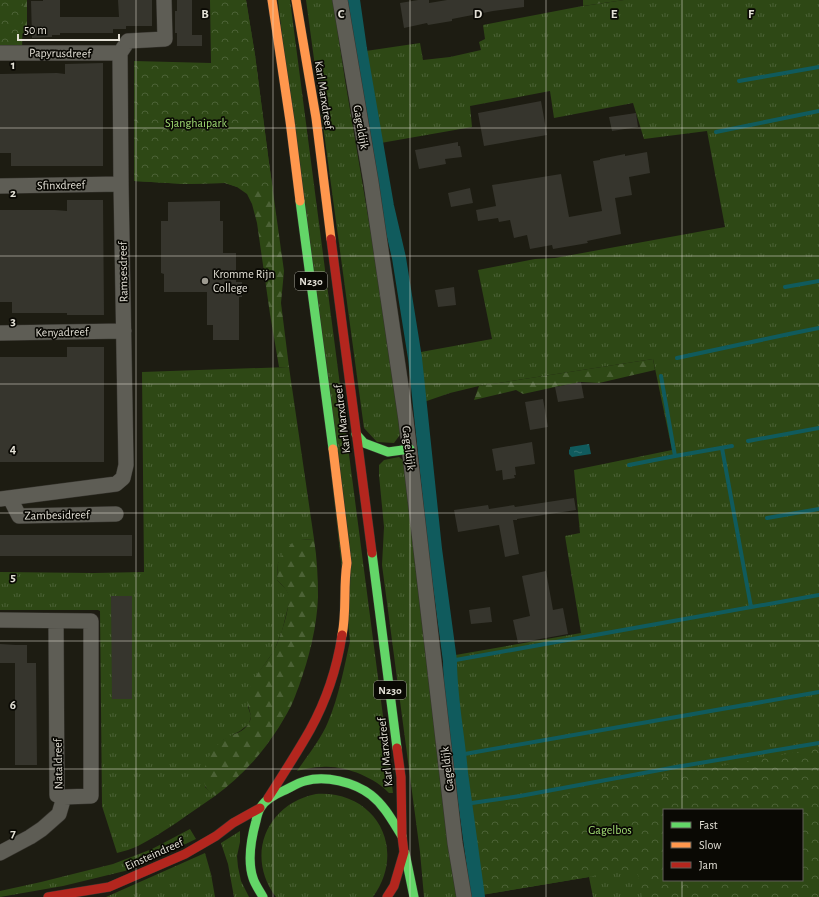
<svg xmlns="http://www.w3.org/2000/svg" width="819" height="897" viewBox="0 0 819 897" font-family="'Alegreya Sans',sans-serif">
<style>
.grass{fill:url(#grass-tufts)}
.forest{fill:url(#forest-firs)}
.park{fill:url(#park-crowns);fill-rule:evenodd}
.water{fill:url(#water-ripples)}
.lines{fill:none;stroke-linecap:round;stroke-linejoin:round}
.stream{stroke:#105b5d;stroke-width:4}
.canal{stroke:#105b5d;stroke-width:14}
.building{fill:#36352d}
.street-casing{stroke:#37352f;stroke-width:16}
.fast-casing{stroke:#37352f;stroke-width:10}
.slow-casing{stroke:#37352f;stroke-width:10}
.jam-casing{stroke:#37352f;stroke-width:10}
.street{stroke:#5e5d55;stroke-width:15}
.fast{stroke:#63d668;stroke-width:9}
.slow{stroke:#ff974d;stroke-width:9}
.jam{stroke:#b3261e;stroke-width:9}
.grid{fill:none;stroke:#e3e0d6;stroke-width:1;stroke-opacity:0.55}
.poi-dot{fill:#9e9b91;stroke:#0a0904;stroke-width:1.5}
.labels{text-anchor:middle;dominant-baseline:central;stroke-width:3.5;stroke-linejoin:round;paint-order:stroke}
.shield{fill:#0a0904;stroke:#a2a097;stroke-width:1}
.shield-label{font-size:11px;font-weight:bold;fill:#e3e0d6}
.street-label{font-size:12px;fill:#e3e0d6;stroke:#0a0904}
.park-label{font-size:12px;fill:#a2dd74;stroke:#0a0904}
.poi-label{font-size:12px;fill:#e3e0d6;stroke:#0a0904;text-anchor:start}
.grid-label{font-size:13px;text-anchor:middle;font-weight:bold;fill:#e3e0d6;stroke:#0a0904;stroke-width:3.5;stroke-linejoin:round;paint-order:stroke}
</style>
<defs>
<pattern id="grass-tufts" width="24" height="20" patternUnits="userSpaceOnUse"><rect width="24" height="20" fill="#2e4815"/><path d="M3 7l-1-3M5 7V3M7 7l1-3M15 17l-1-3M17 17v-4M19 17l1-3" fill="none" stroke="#4c6236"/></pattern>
<pattern id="forest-firs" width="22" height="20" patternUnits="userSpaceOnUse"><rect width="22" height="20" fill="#2e4815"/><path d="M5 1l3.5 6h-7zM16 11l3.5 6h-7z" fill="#4c6236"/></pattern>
<pattern id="park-crowns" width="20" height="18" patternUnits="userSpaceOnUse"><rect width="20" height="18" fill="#2e4815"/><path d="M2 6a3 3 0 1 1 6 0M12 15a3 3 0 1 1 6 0" fill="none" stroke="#4c6236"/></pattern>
<pattern id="water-ripples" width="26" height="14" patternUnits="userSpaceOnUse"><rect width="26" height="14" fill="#105b5d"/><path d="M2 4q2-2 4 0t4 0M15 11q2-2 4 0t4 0" fill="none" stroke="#337274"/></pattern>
</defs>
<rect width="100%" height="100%" fill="#1d1c12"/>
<!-- grass -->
<path class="grass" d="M278,0H290L393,793H389C374,777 344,765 322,767C314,767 305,769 297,771C308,755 321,739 328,722C339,696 344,668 350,641Z
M306,0H333L345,80L380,287L402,432L394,443L377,442L364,428Z
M624,0H819V806L800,810H664L471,873L460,805L444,657L581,633L565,536L580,533L574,470L672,450L653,359L479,386L450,393L418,404L410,354L492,339L478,270L535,259L555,258L725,227L707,131L644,139L633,103L554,118L550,91L470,106L472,127L375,144L359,52L420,43L423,60L450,57L481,50L479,42L485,39L483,25L577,7Z
M289,367L314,539L301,540L278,563L277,580L286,589L289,595V603L282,631L274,651L257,675L248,707L251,716L249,724L240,731L223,740L205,787L215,796C190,813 165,832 138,846C132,849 124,851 117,853L102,806L100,611L98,610H0V572L94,573L144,572L142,372Z
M399,457L405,462L457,897H424L420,852L382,565L384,527L379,475V465L384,460Z
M316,794C375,790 408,848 373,897H276C245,856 266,804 316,794Z
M190,829L196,839L133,869L63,886L0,897V891L41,882L113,864L152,849Z
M240,831V842L237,856L238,867L241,881L249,897H234L228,864L221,843Z
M664,841L656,897H593L589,877L475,896L471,878Z
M205,853L211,874L215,897H106Z"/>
<!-- forest -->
<path class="forest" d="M0,0H27V34L12,33Z
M246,0L255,55L269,163L284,271L281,303L289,367H279L270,314L257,223L252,204L247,194L237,187L225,183L185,184L134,181V169L160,159Z
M583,0H624L583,6Z
M653,359L655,370L599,383L581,382L555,387L523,394L516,390L474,400L479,386Z
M314,539C317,558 318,577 318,597C317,627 309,658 299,686C296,693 294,700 291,706C273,741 247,773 215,796C211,793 206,789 205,785C199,770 212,748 224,739C231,734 244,733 249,723C254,715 246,705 247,697C247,694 249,691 250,688C254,675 266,664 273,652C279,643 292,603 288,594C286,588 281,584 277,580L278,563L283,554L292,543L300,540Z"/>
<!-- park -->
<path class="park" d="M0,0H23L22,52L0,53Z
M210,0H246L255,55L269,163L273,190L237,187L225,183L185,184L134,181V61L211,63Z
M819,748V897H642L637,869L475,896L461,814ZM664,810H802V880H664Z"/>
<!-- water -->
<path class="water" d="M589,444L591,454L572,457L569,454V450L570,449V447Z"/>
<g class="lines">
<!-- stream -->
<path class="stream" d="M739,81L819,67
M716,132L819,111
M785,287L819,281
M677,358L789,334L819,328
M748,441L819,428
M722,448L751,607
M675,456L732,446
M629,465L675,456L661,376
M767,518L819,509
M450,661L819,595
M459,755L819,692
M465,804L520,796L676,767L819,743"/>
<!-- canal -->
<path class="canal" d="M353,0L360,49L387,206L399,258L415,358L435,549L450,661C450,698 458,736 461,773L478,897"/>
</g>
<!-- building -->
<path class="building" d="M43,0H60V17H119L118,0H152V26H126V29H113V33H60V35H52V37L32,38L31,1H43Z
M177,0H192V35H202V46H177V33H175V11H177Z
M418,0H429V3L447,0H524V7L493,11L452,19V21L428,25L427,23L404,28L400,3Z
M103,63V166H11V153H0V74L57,73L65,74V64Z
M541,101L547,135L484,146L478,113Z
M636,113L638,127L612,131L609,117Z
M458,142V146H460L462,157L445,159L446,164L419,169L415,150Z
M647,152L650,173L629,177L632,195L615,198L621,234L587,241L588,243L553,249L552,245L530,249L527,235L514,238L510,220L499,222L498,218L478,221L476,210L496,206L492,185L561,174L569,217L602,211L593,161L600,160V159L625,154V156Z
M470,188L473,203L451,207L448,193Z
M67,200H103L104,315H67V313H12V302H0V210H55L67,211Z
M220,201V221H223V253H236V282H242V297H239V340H213V325H207V292H164V274L161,273V221H168V202Z
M454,287L456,305L438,307L435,290Z
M67,347H104V462H0V357H67Z
M581,382L584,398L558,402L555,387Z
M543,399L548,427L530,430L525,402Z
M532,442L535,464L515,467L516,475H514L515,478L503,480L502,470L496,471L492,449Z
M574,498L576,510L517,519V520H513L519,554L505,557L499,525L458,532L454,510L488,505L489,509L514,505L515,507Z
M0,535H132V556H0Z
M546,571L553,610L563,608L568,634L518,643L513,620L530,616L522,576Z
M111,596H132V699H112Z
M490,607L492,622L471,624L469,610Z
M0,644L16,645H27V663H36L37,765H15V663H0Z"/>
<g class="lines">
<!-- street casing -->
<g class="street-casing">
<path id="street" d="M340,0L371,182L406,420L455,843L464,897
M0,53H120L121,184L126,465L123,478L116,484L0,499
M120,53L128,41L165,39L164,0
M0,186L121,184
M0,333L124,331
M10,498L19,516L116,514
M0,620L91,621V796L64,797L57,795L56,621
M0,853L30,837L42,829L59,814L64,797"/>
</g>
<!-- fast casing -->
<g class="fast-casing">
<path id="fast" d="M300,201L333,449
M356,434L364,443L388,452L410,449
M372,553L397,748
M405,853L414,897
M263,897C260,891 255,885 253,878C247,860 251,839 256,821C257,816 258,811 261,807C266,799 274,795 283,791C290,788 297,783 305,781C325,775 354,782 371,795C385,806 393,822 402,836"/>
</g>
<!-- slow casing -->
<g class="slow-casing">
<path id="slow" d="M272,0L290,121L300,201
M296,0L316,118L331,239
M333,449L347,563C343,587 347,611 342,635"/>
</g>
<!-- jam casing -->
<g class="jam-casing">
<path id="jam" d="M331,239L372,553
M268,798C282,776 297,753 310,730C326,701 337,668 342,635
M48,897L109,887L185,854L216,836L233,823L260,808
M387,897L394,886L404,852L402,836L401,777L397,748"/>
</g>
<!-- street -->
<use href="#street" class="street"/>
<!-- fast -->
<use href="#fast" class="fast"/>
<!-- slow -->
<use href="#slow" class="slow"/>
<!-- jam -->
<use href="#jam" class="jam"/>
</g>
<!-- grid -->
<path class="grid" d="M136,0V897M273,0V897M410,0V897M546,0V897M682,0V810M0,128H819M0,256H819M0,384H819M0,513H819M0,641H819M0,769H819M682,880V897"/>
<!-- markers -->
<circle class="poi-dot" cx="205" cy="281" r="4"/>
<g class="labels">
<!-- shield labels -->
<g class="shield">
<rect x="295" y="272" width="32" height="18" rx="3"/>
<rect x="374" y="681" width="32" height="18" rx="3"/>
</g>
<g class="shield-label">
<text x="311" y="281">N230</text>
<text x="390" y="690">N230</text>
</g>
<!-- street labels -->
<g class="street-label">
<text transform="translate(60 53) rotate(1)">Papyrusdreef</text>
<text transform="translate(324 95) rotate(81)">Karl Marxdreef</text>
<text transform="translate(361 127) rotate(80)">Gageldijk</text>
<text transform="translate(61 185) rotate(-1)">Sfinxdreef</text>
<text transform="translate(123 272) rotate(-91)">Ramsesdreef</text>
<text transform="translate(62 332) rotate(-1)">Kenyadreef</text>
<text transform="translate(342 419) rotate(-97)">Karl Marxdreef</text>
<text transform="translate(409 448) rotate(83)">Gageldijk</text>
<text transform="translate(57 515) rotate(-1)">Zambesidreef</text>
<text transform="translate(385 752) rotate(-96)">Karl Marxdreef</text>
<text transform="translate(58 764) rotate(-91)">Nataldreef</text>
<text transform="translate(447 769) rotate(-97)">Gageldijk</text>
<text transform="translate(154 854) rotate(-24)">Einsteindreef</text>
</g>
<!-- park labels -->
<g class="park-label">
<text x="196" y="123">Sjanghaipark</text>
<text x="610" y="830">Gagelbos</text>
</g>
<!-- poi labels -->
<g class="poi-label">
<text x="213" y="274">Kromme Rijn<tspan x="213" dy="14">College</tspan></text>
</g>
</g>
<g class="grid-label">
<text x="205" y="18">B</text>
<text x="341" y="18">C</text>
<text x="478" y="18">D</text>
<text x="614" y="18">E</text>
<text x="751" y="18">F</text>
<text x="13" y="69">1</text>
<text x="13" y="197">2</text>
<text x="13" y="325">3</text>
<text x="13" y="453">4</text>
<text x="13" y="581">5</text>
<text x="13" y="709">6</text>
<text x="13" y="837">7</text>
</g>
<!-- legend -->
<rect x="663" y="809" width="140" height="72" fill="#0a0904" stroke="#615f58"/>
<rect x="671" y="822" width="20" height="6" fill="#63d668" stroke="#615f58"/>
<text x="699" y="829" font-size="12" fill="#e3e0d6">Fast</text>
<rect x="671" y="842" width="20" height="6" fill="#ff974d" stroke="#615f58"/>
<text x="699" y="849" font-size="12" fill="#e3e0d6">Slow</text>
<rect x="671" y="862" width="20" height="6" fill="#b3261e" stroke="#615f58"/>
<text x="699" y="869" font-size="12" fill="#e3e0d6">Jam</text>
<!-- scale -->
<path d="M18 34v6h101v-6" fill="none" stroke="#e3e0d6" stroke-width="2"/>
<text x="24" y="34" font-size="12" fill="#e3e0d6" stroke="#0a0904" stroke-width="3" paint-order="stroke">50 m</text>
</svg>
